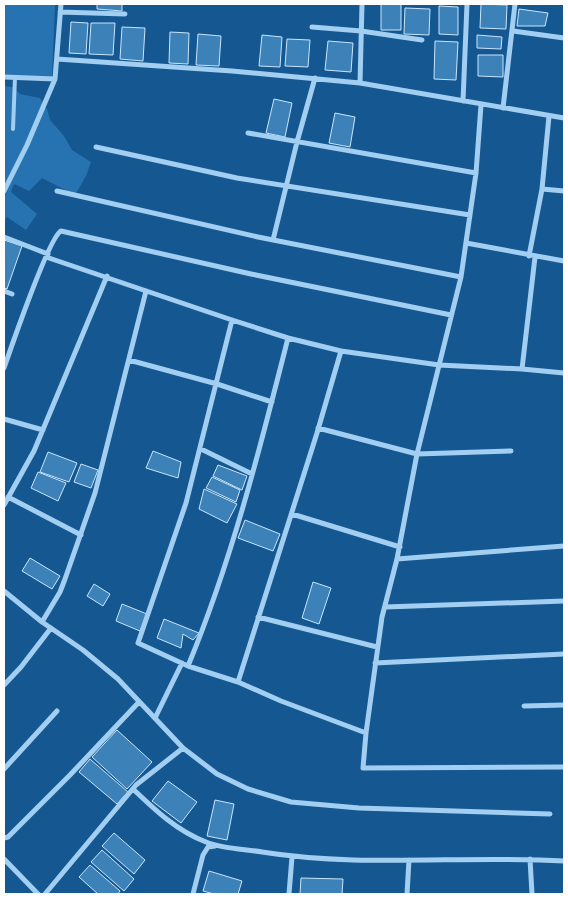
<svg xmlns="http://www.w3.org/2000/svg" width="568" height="898" viewBox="0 0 568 898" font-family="'Exo 2',sans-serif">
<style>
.green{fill:#2772b0}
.building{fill:#3d81b9;stroke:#c9e5fc}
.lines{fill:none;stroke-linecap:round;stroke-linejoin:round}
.lane{stroke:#a2cef1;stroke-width:4}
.street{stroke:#a2cef1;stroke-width:5}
</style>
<rect width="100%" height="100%" fill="#155891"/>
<!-- green -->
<path class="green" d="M4,4H55L52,78H4Z
M4,86L13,87L20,94L40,98L47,109L50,120L64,136L72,150L91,162L86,176L75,195L42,178L29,191L14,184L11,192L37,214L26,230L7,217L4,220Z"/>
<!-- building -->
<path class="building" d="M97,4H122V11L97,9Z
M381,4H401V30H381Z
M481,4L507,5L506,29L480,28Z
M439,6L458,7V35L439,34Z
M405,8L430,9L429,35L404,34Z
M519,9L548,13L545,26H517Z
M71,22L88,23L86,54L69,53Z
M91,23H115L113,55L89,54Z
M122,27L145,28L143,61L120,59Z
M170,32L189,33L188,64L169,63Z
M198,34L221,36L219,66L196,65Z
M262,35L282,37L280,67L259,66Z
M477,35L502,37L501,49L477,48Z
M287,39L310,40L308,67L285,66Z
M328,41L353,43L351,72L325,70Z
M435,41L458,42L456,80L434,79Z
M478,55H503V77L478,76Z
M274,99L292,103L285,137L266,133Z
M335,113L355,117L350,147L329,143Z
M4,240L22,246L7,289L4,288Z
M153,451L181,462L178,478L146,468Z
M48,452L77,463L69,482L40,472Z
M81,464L98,470L91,488L74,482Z
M218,465L247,476L242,490L213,476Z
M38,472L66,483L58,501L31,488Z
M212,477L240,490L236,502L206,488Z
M204,489L237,504L227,523L199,509Z
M245,520L280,534L273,551L238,538Z
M30,558L60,576L52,589L22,571Z
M313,582L331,588L319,624L302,618Z
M94,584L110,594L103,606L87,596Z
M122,604L147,614L140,631L116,621Z
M164,619L199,633L193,640L183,634L181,648L157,638Z
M117,730L152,762L127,789L92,757Z
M90,759L128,792L117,804L79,772Z
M168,781L197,802L181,823L152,801Z
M215,800L234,804L227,840L207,836Z
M114,833L145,860L134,874L102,846Z
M102,850L134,879L124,891L91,862Z
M90,865L120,891L118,894H98L79,877Z
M209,871L242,881L238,894H214L203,891Z
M301,878L343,879L342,894H300Z"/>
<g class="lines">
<!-- lane -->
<path class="lane" d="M13,129L15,77"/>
<!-- street -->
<path class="street" d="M60,12L125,14
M312,27L361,31L422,40
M513,31L564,38
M57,59L232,71L360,83L564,118
M4,77L55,79L61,4
M360,83L362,4
M463,101L467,4
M481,105L476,173L461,277L417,454L397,559L382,617L366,733L363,768L564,767
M503,108L515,4
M248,133L476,173
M96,147L237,178L470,215
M542,189L564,191
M4,191L27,145L55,79
M57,191L258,237L461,277
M4,237L48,254
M273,240L297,142L315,78
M466,243L564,261
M529,256L542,189L549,116
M46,257L232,320L288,338L341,351L439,365L522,369L564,373
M4,291L12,294
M232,320L186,503L138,643L188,666L238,682L281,701L366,733
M129,360L217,384L272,402
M4,368C11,348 49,237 61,231L251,274L451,315
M522,369L535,257
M4,419L43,430
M318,428L417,454L511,451
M201,449L252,474
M8,497L81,535
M4,505L34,451L107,276
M292,514L400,547
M397,559L564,546
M4,591L42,622L83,650L118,679L183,748L217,774L248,789L291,802L359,808L550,814
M385,607L564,601
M258,617L377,647
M42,622L60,592L65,579L95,493L146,291
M375,663L564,654
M188,666C232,560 260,448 288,338
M238,682L317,433L341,351
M4,685L21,667L51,628
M524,706L564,705
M155,718L182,663
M4,769L57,711
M133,789C155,810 177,831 206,842C223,849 244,849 262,852C362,868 464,855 564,861
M4,838L8,837L70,775L139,702
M4,859L38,894
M530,859L532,894
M45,894L136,785L183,748
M193,894L203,855L208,847L215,846
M289,894L292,857
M407,894L409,860"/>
</g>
<!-- border -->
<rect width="568" height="898" fill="none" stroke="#ffffff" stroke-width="10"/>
</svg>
